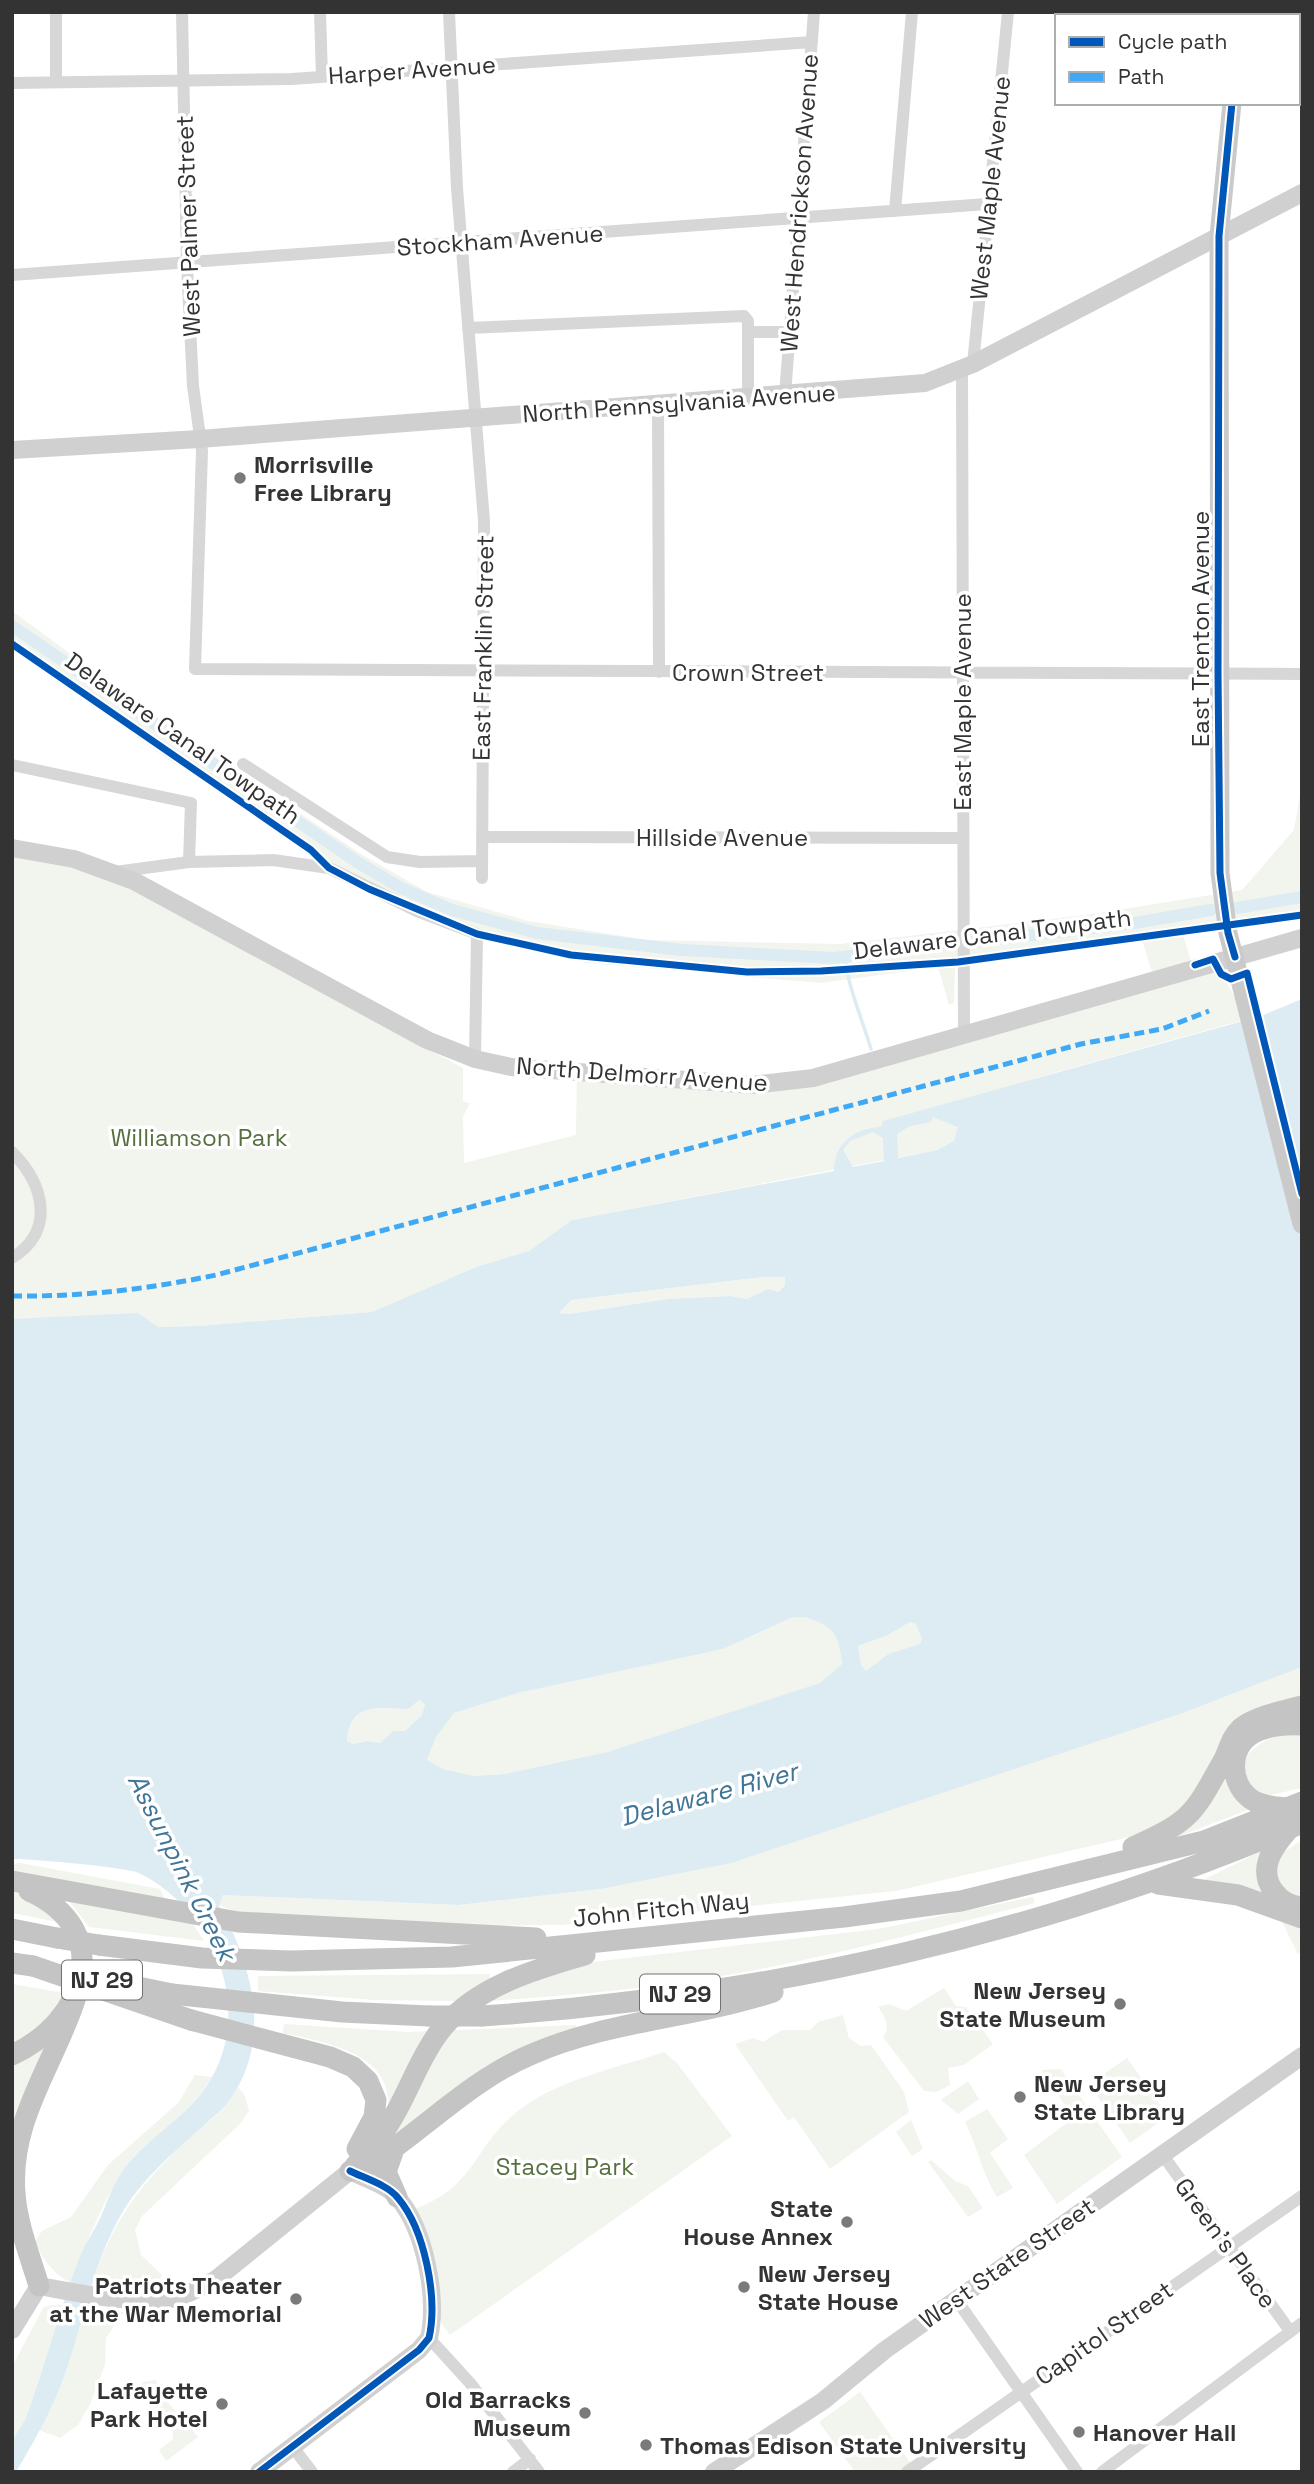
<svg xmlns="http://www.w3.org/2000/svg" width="1314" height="2484" viewBox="0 0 1314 2484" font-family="'Space Grotesk',sans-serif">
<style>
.green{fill:#f1f5ed}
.water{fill:#ddebf3;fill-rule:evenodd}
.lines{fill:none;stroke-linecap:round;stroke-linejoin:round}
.stream{stroke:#ddebf3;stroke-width:3.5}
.canal{stroke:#ddebf3;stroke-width:12}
.street{stroke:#d7d7d7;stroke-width:12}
.secondary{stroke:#d0d0d0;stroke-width:18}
.primary{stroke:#cacaca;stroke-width:19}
.highway{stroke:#c4c4c4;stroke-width:21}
.highway-bridge{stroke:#c4c4c4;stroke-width:21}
.quiet{stroke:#3fa9f5;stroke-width:5;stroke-dasharray:10 5;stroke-linecap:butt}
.cycleway-casing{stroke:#fff;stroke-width:11}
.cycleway{stroke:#0057b8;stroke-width:7}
.poi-dot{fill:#7a7a7a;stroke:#fff;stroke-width:2.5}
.labels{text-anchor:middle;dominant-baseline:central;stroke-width:7;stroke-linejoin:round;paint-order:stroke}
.shield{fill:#fff;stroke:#707070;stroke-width:2}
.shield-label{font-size:23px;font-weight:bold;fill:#333}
.street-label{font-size:24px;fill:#333;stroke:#fff}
.poi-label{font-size:24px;font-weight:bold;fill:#333;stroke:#fff;text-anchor:start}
.park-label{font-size:24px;fill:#56703f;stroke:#fff}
.water-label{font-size:26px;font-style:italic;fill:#3f7597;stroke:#fff}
</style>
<rect width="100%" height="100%" fill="#fff"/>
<!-- green -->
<path class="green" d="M12,611L172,728L361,854L427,892L528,921L647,940L840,944L1093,914L1242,890L1294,830L1302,784V920L1182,932L1192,964L1153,975L1142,940L955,965L954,1003L949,1005L938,967L821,983L586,963L459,932L370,891L271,822L169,760L12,647Z
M12,853L74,859L463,1068V1102L470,1103L463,1117L464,1163L576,1135L577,1072L747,1084L866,1064L1216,964L1247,1019L1036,1078L1010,1104L976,1130L937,1150L572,1220L529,1251L476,1267L372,1312L197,1326L158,1327L70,1318L12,1319Z
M763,1277H785V1285L777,1292L768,1289L747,1299L731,1296L668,1299L569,1314L558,1313L571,1300Z
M805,1617C836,1628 838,1632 842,1664L821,1683L607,1752L505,1774L474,1776L443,1769L427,1760L436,1737L454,1713L518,1693L723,1649L791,1618Z
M910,1622L916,1623L922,1639L920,1644L888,1654L866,1671L861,1665L858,1646L886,1636Z
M1302,1667V1701L1244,1720L1188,1812L1151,1832L896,1891L562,1925L471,1926L236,1912L219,1905L223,1895L459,1905L601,1889L732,1863L1183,1713Z
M419,1700L425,1704L422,1715L405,1731H393L381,1743L367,1741L352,1744L347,1741C349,1706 371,1708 399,1708C406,1708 413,1703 419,1700Z
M1293,1731L1302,1733V1788L1261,1797L1249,1789L1243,1761C1257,1742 1271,1737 1293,1731Z
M1230,1759L1250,1809L1167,1841Z
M1302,1840V1902L1278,1885L1275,1869L1278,1856Z
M1264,1850L1275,1902L1206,1881L1205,1879Z
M20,1863L160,1889L167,1903L12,1874V1864Z
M12,1892L36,1897L63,1923L12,1913Z
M1033,1897L1035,1903C937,1928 839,1955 739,1973C657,1988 574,1995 490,2001L532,1978L584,1963L878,1929Z
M67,1898L191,1921L204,1941L89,1927Z
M1282,1922L1302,1923V1951L1298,1954Z
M490,1974L488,1985L462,2001L374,2000L258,1991V1976Z
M12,1984L70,1994L51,2025L12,2047Z
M944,1988L956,2006L966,2007L993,2044L964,2065L948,2068L950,2085L936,2092L924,2091L883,2037C891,2027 885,2016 878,2007L889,2004L906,2011Z
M843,2015L849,2038L861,2046L871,2045L904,2092L909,2112L830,2169L794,2117L788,2121L735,2044L753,2038L763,2042L782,2030H810L818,2022Z
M284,2024L408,2032L576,2025L575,2031L392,2144C390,2126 391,2103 385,2085C373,2049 314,2040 283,2033Z
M55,2038L12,2152V2060L39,2051Z
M664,2052L677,2063L732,2136L450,2335L437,2317L413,2210C476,2186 469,2155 512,2116C553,2080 614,2069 664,2052Z
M1127,2058L1168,2116L1130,2143L1089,2084Z
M1061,2069L1122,2157L1057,2204L1024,2155L1074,2118L1041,2070Z
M195,2075L212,2077C193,2111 159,2130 133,2158C111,2181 82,2252 71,2283C53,2273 43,2261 35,2241L42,2231L71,2217L108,2165L178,2103Z
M968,2081L979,2099L958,2114L941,2100Z
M238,2087L245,2096L249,2111L241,2123L142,2216L135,2230L141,2255L162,2275L160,2279L92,2285C111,2225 136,2189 182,2145C201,2127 226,2111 238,2087Z
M987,2109L1008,2139L990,2153L1013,2188L997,2197C982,2174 978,2148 965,2122Z
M911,2120L923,2149L912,2156L896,2132Z
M931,2160L955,2181L968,2186L983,2208L968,2217L928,2162Z
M51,2305H63L26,2418L12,2441V2367L43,2308Z
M85,2308L124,2312L106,2338L105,2365L90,2404L78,2425L60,2438L39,2430L65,2373Z
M155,2380L161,2388L158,2391L198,2437L166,2461L159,2450L173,2439V2432L153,2415L140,2390L143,2382Z
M860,2392L911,2464L900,2472H855L819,2422Z"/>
<!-- water -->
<path class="water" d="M1302,999V1667L1183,1713L732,1863L601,1889L459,1905L223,1895L219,1906C254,1967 274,2046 225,2106C192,2138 153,2166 127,2205C95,2254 85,2315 66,2371C54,2406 35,2440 16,2472H12V2441L26,2418C45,2364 60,2309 80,2256C86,2242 96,2228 102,2214C107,2202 111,2190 117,2180C140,2139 188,2120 211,2079C254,2005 213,1910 139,1873C125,1867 32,1859 12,1859V1319L138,1313L158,1327L197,1326L372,1312L476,1267L529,1251L572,1220L834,1171C834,1143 855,1128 881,1127L883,1121L1261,1016ZM933,1117L958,1127L954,1141L937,1150L898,1158L897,1134L910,1126L931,1122ZM873,1132L883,1138L884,1161L853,1167L843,1150L850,1141ZM763,1277H785V1285L778,1292L768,1289L747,1299L731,1296L668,1299L569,1314L559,1313L571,1300ZM805,1617C835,1628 838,1632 842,1664L820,1683L607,1752L505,1774L474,1776L443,1769L427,1760L436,1737L454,1713L518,1693L723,1649L791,1618ZM910,1622L916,1624L922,1639L920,1644L888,1654L866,1671L861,1665L858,1646L886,1636ZM419,1700L425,1704L422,1715L405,1731H393L380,1743L367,1741L353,1744L347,1741C349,1702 379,1708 408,1709Z"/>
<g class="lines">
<!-- stream -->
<path class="stream" d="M845,957C848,988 862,1018 871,1049"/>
<!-- canal -->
<path class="canal" d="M12,626L357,862L401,888L452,910L537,933L682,950L834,958L954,943
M1237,908L1302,897
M972,942L1134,923L1211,910"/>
<!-- street -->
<path class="street" d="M56,12V82
M182,12L187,264L193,386L202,451L195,669L1302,674
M320,12L322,77
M449,12L457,188L484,521L482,878
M12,83L292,79L812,42
M895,211L912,12
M12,275L987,204
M468,328L744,316L748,321V398
M748,332H789
M973,364L1008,12
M962,369L964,1035
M785,395L814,12
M658,404L659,672
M243,764L387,857L420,862L482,861
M12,765L191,803L189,862
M482,837L962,838
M115,872L189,862L273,860L329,868L419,912L477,934L475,1059
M12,1152C44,1184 56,1231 12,1258
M1162,2154L1290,2331
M956,2299L1077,2472
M429,2338L470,2383L539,2472
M292,2446L312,2472
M513,2472L530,2459
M907,2472L1302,2196
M1102,2472L1302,2323"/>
<!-- secondary -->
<path class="secondary" d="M12,450L199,439L925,383L973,364L1302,193
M12,848L74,859L134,881L427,1040L475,1059L511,1067L752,1085L813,1078L1302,938
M12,2330L39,2286C72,2292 144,2307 175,2298C189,2294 202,2287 215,2280L350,2171C364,2178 388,2185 398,2198C425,2230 438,2298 429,2338L419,2350L259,2472
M714,2472L823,2401L885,2350L1302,2056"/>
<!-- primary -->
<path class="primary" d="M1238,16V12
M1232,103L1219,236L1220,873L1228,933L1302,1224"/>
<!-- highway -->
<path class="highway" d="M1286,1808C1276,1807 1263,1806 1254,1801C1229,1787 1227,1747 1254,1733C1269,1725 1285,1724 1302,1725
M1289,1829C1281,1838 1271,1850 1268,1862C1262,1884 1279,1904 1300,1907
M1133,1847C1191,1821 1193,1815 1223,1761C1229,1750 1231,1737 1241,1728C1256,1716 1283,1711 1302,1706
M12,1881L238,1922L536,1938
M1158,1884L1238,1895L1302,1918
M12,1929L57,1938
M99,1945L202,1958L291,1961L452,1957L844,1917L961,1901L1204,1841L1302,1802
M12,1963L33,1966
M172,1994L342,2012L429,2016
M482,2016C762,1997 1043,1934 1302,1823
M191,2020L330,2057L353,2067L368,2081L376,2100L374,2117L357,2149
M12,2055C86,2021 116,1930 29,1891
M394,2149L386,2172L397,2197
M354,2167C365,2155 376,2143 385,2130C406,2100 416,2064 437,2035C471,1988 532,1970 585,1955
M350,2171L367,2167C423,2131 469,2081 530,2055C606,2021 694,2018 773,1992
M39,2286C30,2256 17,2224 15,2193C9,2121 54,2064 75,2000"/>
<!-- highway-bridge -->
<path class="highway-bridge" d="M57,1938L99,1945
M33,1966L191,2020
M100,1979L172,1994
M429,2016H482"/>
<!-- quiet -->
<path class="quiet" d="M12,1296C81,1297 149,1289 216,1275L1081,1044L1162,1029L1209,1011"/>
<!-- cycleway casing -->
<g class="cycleway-casing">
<path id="cycleway" d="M1232,103L1219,236L1218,673L1220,873L1228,933L1235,957
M12,644L311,850L329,868L369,889L477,934L571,955L747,972L821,971L958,962L1302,915
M1195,965L1213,959L1221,974L1231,979L1247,973L1302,1194
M259,2472L419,2350L429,2338C438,2298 425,2230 398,2198C388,2185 364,2178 350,2171"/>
</g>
<!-- cycleway -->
<use href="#cycleway" class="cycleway"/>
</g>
<!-- markers -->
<g class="poi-dot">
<circle cx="240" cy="478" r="7"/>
<circle cx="1120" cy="2004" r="7"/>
<circle cx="1020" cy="2097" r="7"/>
<circle cx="847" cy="2222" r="7"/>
<circle cx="744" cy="2287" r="7"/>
<circle cx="296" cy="2299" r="7"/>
<circle cx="222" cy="2404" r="7"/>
<circle cx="585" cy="2413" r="7"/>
<circle cx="1079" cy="2432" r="7"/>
<circle cx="646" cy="2445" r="7"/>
</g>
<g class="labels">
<!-- shield labels -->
<g class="shield">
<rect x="62" y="1960.5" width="80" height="39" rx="5"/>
<rect x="640" y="1974.5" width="80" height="39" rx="5"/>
</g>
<g class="shield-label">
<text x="102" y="1980">NJ 29</text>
<text x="680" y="1994">NJ 29</text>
</g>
<!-- street labels -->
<g class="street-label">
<text transform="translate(412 70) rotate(-4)">Harper Avenue</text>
<text transform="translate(990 188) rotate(-84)">West Maple Avenue</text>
<text transform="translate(799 203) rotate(-86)">West Hendrickson Avenue</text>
<text transform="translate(188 226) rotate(-92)">West Palmer Street</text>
<text transform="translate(500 240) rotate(-4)">Stockham Avenue</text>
<text transform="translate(679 403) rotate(-4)">North Pennsylvania Avenue</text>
<text transform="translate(1200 629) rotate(-90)">East Trenton Avenue</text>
<text transform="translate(483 648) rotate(-89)">East Franklin Street</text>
<text x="748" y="672">Crown Street</text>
<text transform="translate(962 702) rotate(-90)">East Maple Avenue</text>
<text transform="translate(183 738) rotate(35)">Delaware Canal Towpath</text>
<text x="722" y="837">Hillside Avenue</text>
<text transform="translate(992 934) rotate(-7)">Delaware Canal Towpath</text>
<text transform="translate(642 1074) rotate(4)">North Delmorr Avenue</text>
<text transform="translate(661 1909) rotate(-6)">John Fitch Way</text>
<text transform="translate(1226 2243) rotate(54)">Green's Place</text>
<text transform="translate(1007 2263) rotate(-35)">West State Street</text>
<text transform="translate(1104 2333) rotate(-35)">Capitol Street</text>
</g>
<!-- poi labels -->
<g class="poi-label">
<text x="254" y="464">Morrisville<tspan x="254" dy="28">Free Library</tspan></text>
<text x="1106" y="1990" text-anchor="end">New Jersey<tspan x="1106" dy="28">State Museum</tspan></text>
<text x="1034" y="2083">New Jersey<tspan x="1034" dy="28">State Library</tspan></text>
<text x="833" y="2208" text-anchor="end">State<tspan x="833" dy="28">House Annex</tspan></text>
<text x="758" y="2273">New Jersey<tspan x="758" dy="28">State House</tspan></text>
<text x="282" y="2285" text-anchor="end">Patriots Theater<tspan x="282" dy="28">at the War Memorial</tspan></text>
<text x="208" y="2390" text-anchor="end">Lafayette<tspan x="208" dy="28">Park Hotel</tspan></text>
<text x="571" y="2399" text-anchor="end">Old Barracks<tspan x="571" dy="28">Museum</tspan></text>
<text x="1093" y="2432">Hanover Hall</text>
<text x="660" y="2445">Thomas Edison State University</text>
</g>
<!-- park labels -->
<g class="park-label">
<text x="199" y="1137">Williamson Park</text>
<text x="565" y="2166">Stacey Park</text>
</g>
<!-- water labels -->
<g class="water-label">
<text transform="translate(709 1794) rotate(-15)">Delaware River</text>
<text transform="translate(182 1867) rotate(63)">Assunpink Creek</text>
</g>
</g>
<!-- border -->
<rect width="1314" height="2484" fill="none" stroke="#333333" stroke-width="28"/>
<!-- legend -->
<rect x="1055" y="14" width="245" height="91" fill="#ffffff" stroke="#adadad" stroke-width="2"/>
<rect x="1069" y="37" width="35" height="10" fill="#0057b8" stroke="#adadad" stroke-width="2"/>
<text x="1118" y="49" font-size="21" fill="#333333">Cycle path</text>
<rect x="1069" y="72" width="35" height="10" fill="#3fa9f5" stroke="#adadad" stroke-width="2"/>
<text x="1118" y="84" font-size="21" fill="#333333">Path</text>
</svg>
